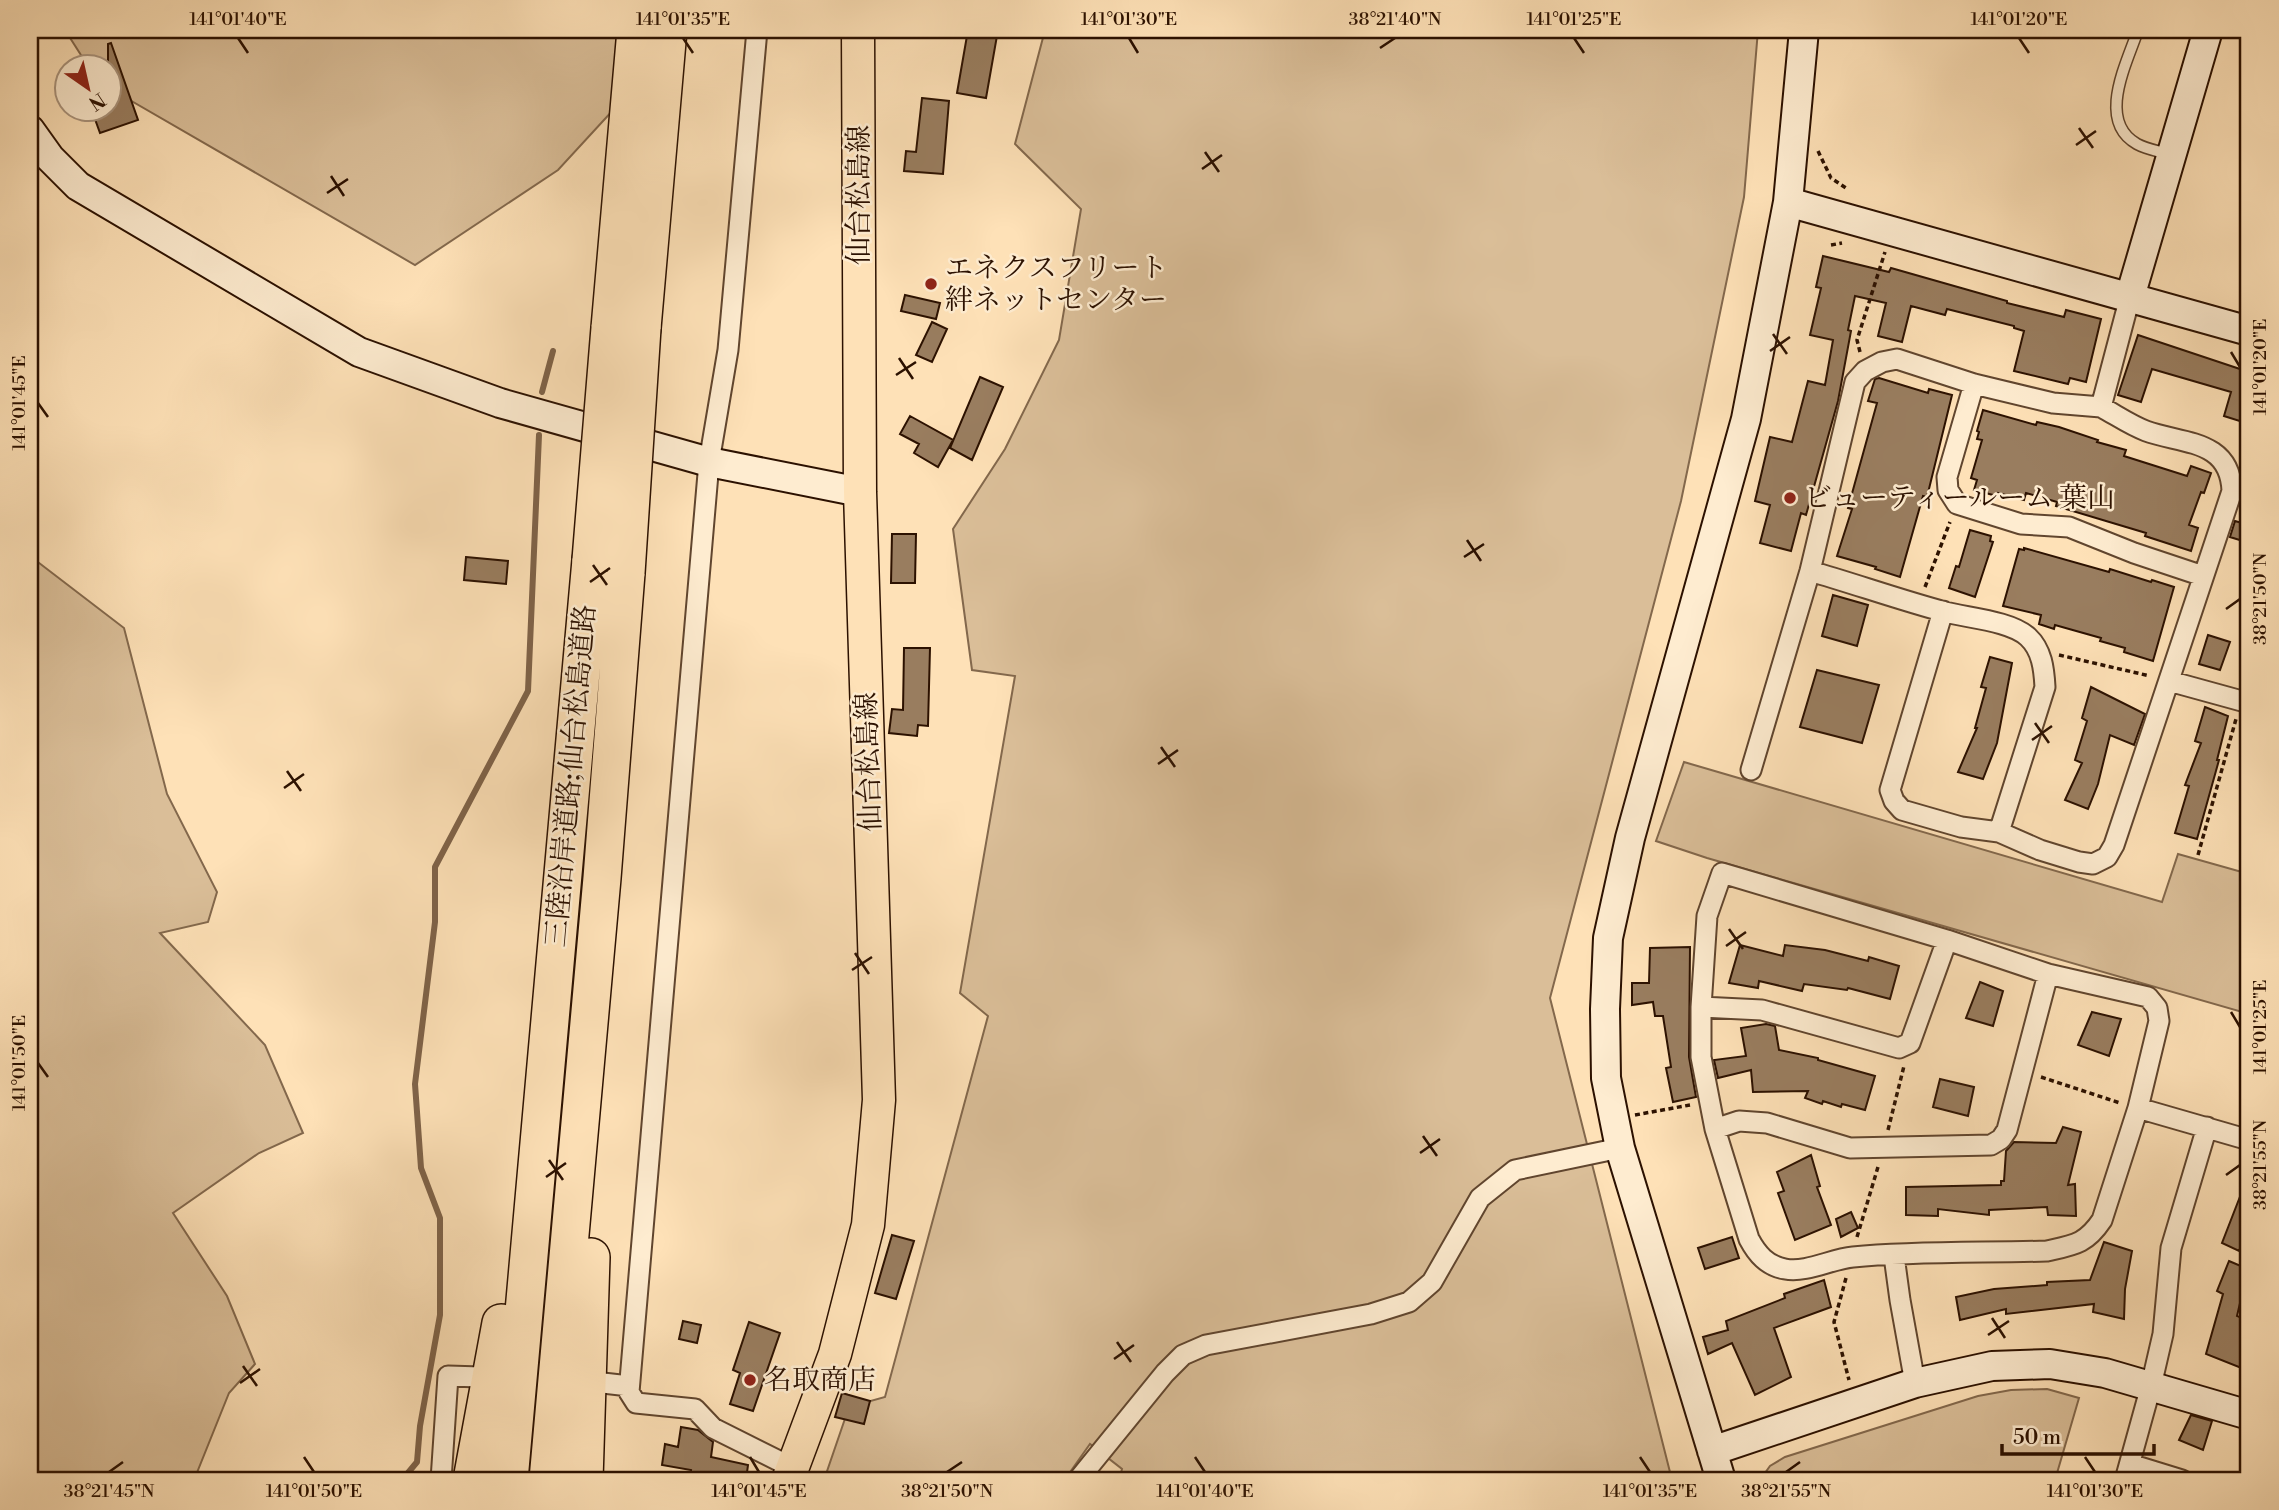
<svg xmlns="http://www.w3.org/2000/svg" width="2279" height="1510" viewBox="0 0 2279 1510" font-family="'Libre Bodoni','Noto Serif JP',serif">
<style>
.green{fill:#dabe98;stroke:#83684c;stroke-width:2}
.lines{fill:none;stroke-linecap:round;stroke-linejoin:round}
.stream{stroke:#7f6349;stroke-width:6}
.building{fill:#997d5f;stroke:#2c1100;stroke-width:2}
.lane-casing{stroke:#60452e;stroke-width:13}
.street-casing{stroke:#60452e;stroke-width:23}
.secondary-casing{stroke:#2c1100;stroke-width:32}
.primary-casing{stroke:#2c1100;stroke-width:35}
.highway-casing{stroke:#2c1100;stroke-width:40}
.path{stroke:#2c1100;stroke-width:3.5;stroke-dasharray:5 3.5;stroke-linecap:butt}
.lane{stroke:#feecd0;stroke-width:10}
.street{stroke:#feecd0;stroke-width:19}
.secondary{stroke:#feecd0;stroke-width:28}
.primary{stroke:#fee1b7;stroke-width:32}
.highway{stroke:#fee1b7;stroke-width:37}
.highway-bridge-casing{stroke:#2c1100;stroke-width:40;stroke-linecap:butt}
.highway-bridge{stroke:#fee1b7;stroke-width:37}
.ticks{fill:none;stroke:#2c1100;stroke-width:2.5}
.poi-dot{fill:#8f2418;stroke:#feecd0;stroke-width:2.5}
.labels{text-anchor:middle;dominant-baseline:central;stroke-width:5;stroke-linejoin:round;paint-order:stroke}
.street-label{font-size:28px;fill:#2c1100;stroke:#feecd0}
.poi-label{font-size:28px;fill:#2c1100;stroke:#feecd0;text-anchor:start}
.neatline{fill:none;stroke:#2c1100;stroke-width:2.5}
.ticks-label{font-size:18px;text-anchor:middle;fill:#2c1100}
</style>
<rect width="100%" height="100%" fill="#fee1b7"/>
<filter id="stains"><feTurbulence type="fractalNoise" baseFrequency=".00286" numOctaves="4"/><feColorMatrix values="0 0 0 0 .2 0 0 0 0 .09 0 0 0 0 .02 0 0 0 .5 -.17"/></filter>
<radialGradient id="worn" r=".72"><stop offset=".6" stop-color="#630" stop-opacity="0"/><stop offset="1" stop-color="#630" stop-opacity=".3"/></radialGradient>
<!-- green -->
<path class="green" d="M65,30H627L615,108L558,170L415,265L109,88L108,66H88Z
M1045,30H1758L1744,197L1681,501L1550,998L1672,1480H1119L1122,1469L1090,1444L1068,1475L1059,1480H824L849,1407L885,1397L988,1016L960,993L1015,676L972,670L953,529L1005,449L1059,340L1081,209L1015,144Z
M30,556L124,628L167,794L217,892L208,922L160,933L265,1045L303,1133L259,1153L173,1213L227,1296L255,1364L229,1393L194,1480H30Z
M1684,762L2162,902L2178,854L2249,874V1014L1707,858L1656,841Z
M2047,1389L2079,1398L2055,1480H1760L1770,1466L1785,1457L1978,1396L2011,1390Z"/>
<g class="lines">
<!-- stream -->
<path class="stream" d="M542,392L553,351
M402,1480L417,1462L420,1426L440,1315V1218L421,1168L415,1084L435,922V867L528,691L539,435"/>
</g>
<!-- building -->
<path class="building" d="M968,30H998L986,98L957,93Z
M111,43L138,120L100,133L91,108H108V44Z
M922,98L949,101L943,174L904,171L906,151L916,152Z
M1823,256L1889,272L1891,268L2007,301V303L2064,317L2066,310L2101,319L2086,382L2070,378L2068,384L2014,371L2024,331L2014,328V326L1947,309L1945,315L1911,306L1902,342L1878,336L1886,303L1855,296L1848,330L1851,331L1838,401L1806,515L1801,513L1791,551L1760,543L1770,505L1755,501L1770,437L1792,442L1808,381L1825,385L1833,340L1810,335L1821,288L1816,287Z
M905,295L940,303L936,319L901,311Z
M932,322L947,329L932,362L916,355Z
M2138,335L2249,372V424L2224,416L2231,392L2152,369L2141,402L2118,395Z
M980,377L1003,387L972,460L950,448Z
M1879,378L1928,393L1929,389L1952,395L1927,497L1923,496L1900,577L1875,569L1876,567L1837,556L1852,509L1848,508L1877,403L1868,401L1875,379Z
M1983,410L2036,425L2037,422L2059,427L2098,440L2097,442L2126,450L2124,456L2187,476L2191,466L2211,473L2204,493L2201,492L2189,525L2198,528L2191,551L2145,536L2146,533L2056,506L2057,502L2026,493L2024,500L1998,493L1997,496L1974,490L1977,480L1971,478L1982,440L1977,439L1979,432L1977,431Z
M910,416L953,440L938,467L914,453L919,444L900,434Z
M2235,521L2249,525L2246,542L2230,537Z
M1970,530L1991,536L1990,541L1993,542L1975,597L1949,588L1956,566L1959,567Z
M892,534H916L915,583H891Z
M2024,548L2109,572L2110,569L2151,582L2152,580L2174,587L2153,661L2124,652L2125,648L2100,641L2101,638L2055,625L2054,629L2039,624L2041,615L2003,606L2019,549L2024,550Z
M466,557L508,561L506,584L464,580Z
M1833,595L1868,605L1857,646L1822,636Z
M2208,635L2230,642L2220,670L2199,664Z
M904,648H930L928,726L918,725L917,736L889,733L892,709L903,710Z
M1990,657L2012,663L1997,743L1983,779L1958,772L1977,728H1975L1986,688L1981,687Z
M1817,670L1879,685L1862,743L1800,727Z
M2091,687L2145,714L2134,745L2110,735L2098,784L2088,809L2065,800L2082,763L2075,760L2087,721L2082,718Z
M2205,707L2228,716L2217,760H2219L2197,839L2175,833L2189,786L2185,785L2201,743L2195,741Z
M1740,945L1783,956L1785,945L1825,950L1868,961L1869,957L1899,966L1890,999L1848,988L1847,990L1804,984L1802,991L1759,981L1758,988L1729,983Z
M1690,947L1689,1057L1696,1097L1673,1102L1666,1068L1671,1067L1663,1016H1655L1653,1002L1632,1005V983H1649L1650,948Z
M1980,982L2003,991L1993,1026L1966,1018Z
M2092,1012L2121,1019L2109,1056L2078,1045Z
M1766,1024L1775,1026L1779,1050L1818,1058V1060L1875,1076L1865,1110L1842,1104L1841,1107L1823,1101L1822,1104L1805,1098L1808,1091L1753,1092L1751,1070L1718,1078L1714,1060L1746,1056L1741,1028Z
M1940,1079L1974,1087L1968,1116L1933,1107Z
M2063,1127L2081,1132L2068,1185L2075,1184L2076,1216L2048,1215L2047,1207L1989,1210V1215L1938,1209V1216L1906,1215V1187L2001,1185V1181H2004L2006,1151L2014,1142L2056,1143Z
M1811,1155L1820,1186L1817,1187L1831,1225L1795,1240L1778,1193L1784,1191L1777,1172Z
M2248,1176L2249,1227L2239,1251L2222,1243Z
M1851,1212L1858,1228L1841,1237L1836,1219Z
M892,1235L914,1241L896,1299L875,1293Z
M1732,1237L1739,1258L1705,1269L1698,1248Z
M2104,1242L2132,1251L2125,1289L2124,1319L2093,1312L2094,1304L2006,1314V1309L1960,1320L1956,1297L1994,1289L2047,1285V1282L2090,1280Z
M2229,1261L2248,1269L2237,1316L2249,1321V1371L2206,1354L2223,1294L2217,1291Z
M1824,1280L1831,1307L1774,1328L1791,1377L1755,1395L1732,1343L1708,1354L1703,1337L1728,1330L1726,1321L1785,1298L1784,1294Z
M683,1321L701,1325L697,1343L679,1339Z
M749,1322L780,1333L753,1411L730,1404L740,1373L733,1370Z
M842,1393L870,1401L864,1424L835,1417Z
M2191,1415L2212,1421L2203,1450L2179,1440Z
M681,1427L698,1430L713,1442L711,1457L748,1465L746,1480H689L691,1470L662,1465L665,1444L678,1447Z"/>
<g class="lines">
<!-- lane casing -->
<g class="lane-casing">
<path id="lane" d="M2138,30C2127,63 2096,121 2137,144C2146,149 2158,151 2168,154"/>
</g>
<!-- street casing -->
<g class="street-casing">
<path id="street" d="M757,30L728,350L709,462L629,1392L636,1403L695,1409L713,1428L793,1468
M1974,384L1947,477L1948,490L1957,504L2021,524L2069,527L2134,553L2203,576
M1810,571C1855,584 1900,600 1945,612C1968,618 2011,621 2028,637C2042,650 2044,669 2045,687L1999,832
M1943,611L1890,790L1894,801L1902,810L1961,827L1999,832L2040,850L2079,862L2093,864L2107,857L2114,845L2232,491C2230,439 2182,444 2146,431C2130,425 2116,415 2101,407L2130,297
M2169,681L2249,703
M1751,770L1810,571L1855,382L1865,371L1882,362L1897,359L1974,384L2053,403L2101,407
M1722,873L1947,940L2048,974L2148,997L2157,1008L2159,1021L2138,1108L2102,1220C2086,1244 2074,1245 2047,1251C1983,1253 1917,1251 1853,1257C1831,1259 1807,1273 1785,1269C1767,1266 1757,1254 1749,1239L1715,1129L1701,1057V1007L1707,916Z
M1701,1007L1762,1010L1899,1048L1910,1043L1947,940
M2138,1108L2249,1140
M1715,1129L1739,1121L1767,1123L1850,1148L1991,1145L2001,1139L2007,1130L2048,974
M1894,1256L1900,1300L1915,1383
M603,1383L629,1386
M2130,1464L2182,1480
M441,1480L448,1376L481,1377
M1078,1480L1165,1373L1183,1355L1206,1345L1371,1314L1409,1302L1432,1282L1480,1198L1515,1170L1620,1148
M2125,1480L2151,1386L2163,1334L2171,1248L2207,1127"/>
</g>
<!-- secondary casing -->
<g class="secondary-casing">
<path id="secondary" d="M30,130L50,158L78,186L359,352L500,403L709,462L860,492
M1788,202L2249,331
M2130,297L2208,30
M1712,1451L1915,1383L1992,1366L2050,1364L2105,1373L2249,1415
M1721,1480L1620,1148L1606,1078L1605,1009L1608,938L1630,838L1746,419L1788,202L1804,30"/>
</g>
<!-- primary casing -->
<g class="primary-casing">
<path id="primary" d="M788,1480L835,1354L868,1225L879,1100L860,492L858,30"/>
</g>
<!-- highway casing -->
<g class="highway-casing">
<path id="highway" d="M610,328L636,30
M642,328L668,30
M472,1480L501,1323
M509,1480L591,560
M548,1480L602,878L626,573
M584,1480L591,1257"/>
</g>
<!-- path -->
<path class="path" d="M1818,151L1831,178L1846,188
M1831,245L1842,243
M1860,352L1857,340L1885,252
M1925,587L1950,522
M2059,655L2150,676
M2198,855L2236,719
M2041,1077L2120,1103
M1635,1115L1690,1105
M1888,1130L1904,1066
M1857,1237L1878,1167
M1846,1278L1834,1322L1849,1380"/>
<!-- lane -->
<use href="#lane" class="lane"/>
<!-- street -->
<use href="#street" class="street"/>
<!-- secondary -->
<use href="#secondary" class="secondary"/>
<!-- primary -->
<use href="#primary" class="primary"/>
<!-- highway -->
<use href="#highway" class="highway"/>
<!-- highway-bridge casing -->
<g class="highway-bridge-casing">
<path id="highway-bridge" d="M591,560L610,328
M626,573L642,328"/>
</g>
<!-- highway-bridge -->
<use href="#highway-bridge" class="highway-bridge"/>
</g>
<!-- ticks -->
<path class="ticks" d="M238,38L248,53M683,38L693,53M1129,38L1138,53M1574,38L1584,53M2019,38L2029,53M1380,48L1395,38M2079,128L2093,148M2076,145L2096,131M1205,152L1219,172M1202,169L1222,155M331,176L344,196M327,193L348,179M1773,334L1787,354M1770,351L1790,337M2231,352L2240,367M899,358L913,379M896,375L916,362M38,403L48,417M1467,540L1481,561M1464,557L1484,544M593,565L607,585M590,582L610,568M2226,609L2240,599M2035,723L2049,743M2032,740L2052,726M1161,747L1175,767M1158,764L1178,750M287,771L301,791M284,788L304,774M1729,929L1743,949M1726,946L1746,932M855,953L869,974M852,970L872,957M2231,1012L2240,1027M38,1063L48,1077M1423,1136L1437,1156M1420,1153L1440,1139M549,1160L563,1180M2226,1175L2240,1165M546,1177L566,1163M1992,1318L2005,1338M1988,1335L2009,1321M1117,1342L1131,1362M1114,1359L1134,1345M243,1366L257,1386M240,1383L260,1369M304,1457L314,1472M750,1457L759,1472M1195,1457L1205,1472M1640,1457L1650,1472M2085,1457L2095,1472M109,1472L123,1462M947,1472L962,1462M1786,1472L1800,1462"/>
<!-- markers -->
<g class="poi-dot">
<circle cx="931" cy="284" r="7"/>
<circle cx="1790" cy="498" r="7"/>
<circle cx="750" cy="1380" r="7"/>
</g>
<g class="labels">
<!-- street labels -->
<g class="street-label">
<text transform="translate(859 195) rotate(-90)">仙台松島線</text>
<text transform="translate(869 762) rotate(-92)">仙台松島線</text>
<text transform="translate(571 776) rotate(-85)">三陸沿岸道路;仙台松島道路</text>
</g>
<!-- poi labels -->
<g class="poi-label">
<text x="945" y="268">エネクスフリート<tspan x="945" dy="32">絆ネットセンター</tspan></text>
<text x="1804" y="498">ビューティールーム 葉山</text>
<text x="764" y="1380">名取商店</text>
</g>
</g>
<!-- margin -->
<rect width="2279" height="1510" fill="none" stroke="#fee1b7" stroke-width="77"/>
<!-- north arrow -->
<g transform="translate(88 88) rotate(146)"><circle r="33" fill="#feecd0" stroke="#aa947d" stroke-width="2"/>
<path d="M0-5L12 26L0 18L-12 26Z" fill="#8f2418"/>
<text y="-10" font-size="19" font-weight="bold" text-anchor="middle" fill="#2c1100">N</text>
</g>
<!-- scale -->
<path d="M2002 1444v10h152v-10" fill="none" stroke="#2c1100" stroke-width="3.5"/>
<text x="2013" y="1444" font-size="21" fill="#2c1100" stroke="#feecd0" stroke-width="5" paint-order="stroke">50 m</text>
<rect x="38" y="38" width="2202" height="1434" class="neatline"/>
<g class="ticks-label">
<text x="238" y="25">141°01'40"E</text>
<text x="683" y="25">141°01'35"E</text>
<text x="1129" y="25">141°01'30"E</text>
<text x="1395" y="25">38°21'40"N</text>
<text x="1574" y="25">141°01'25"E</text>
<text x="2019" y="25">141°01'20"E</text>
<text transform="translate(2260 367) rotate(-90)" y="6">141°01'20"E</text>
<text transform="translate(19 403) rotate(-90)" y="6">141°01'45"E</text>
<text transform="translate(2260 599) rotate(-90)" y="6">38°21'50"N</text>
<text transform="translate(2260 1027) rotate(-90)" y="6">141°01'25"E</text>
<text transform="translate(19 1063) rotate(-90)" y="6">141°01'50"E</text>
<text transform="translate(2260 1165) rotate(-90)" y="6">38°21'55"N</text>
<text x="109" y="1497">38°21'45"N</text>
<text x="314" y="1497">141°01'50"E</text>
<text x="759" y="1497">141°01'45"E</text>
<text x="947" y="1497">38°21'50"N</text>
<text x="1205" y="1497">141°01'40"E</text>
<text x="1650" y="1497">141°01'35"E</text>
<text x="1786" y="1497">38°21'55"N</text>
<text x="2095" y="1497">141°01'30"E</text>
</g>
<rect width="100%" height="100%" filter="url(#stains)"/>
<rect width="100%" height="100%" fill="url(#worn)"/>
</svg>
